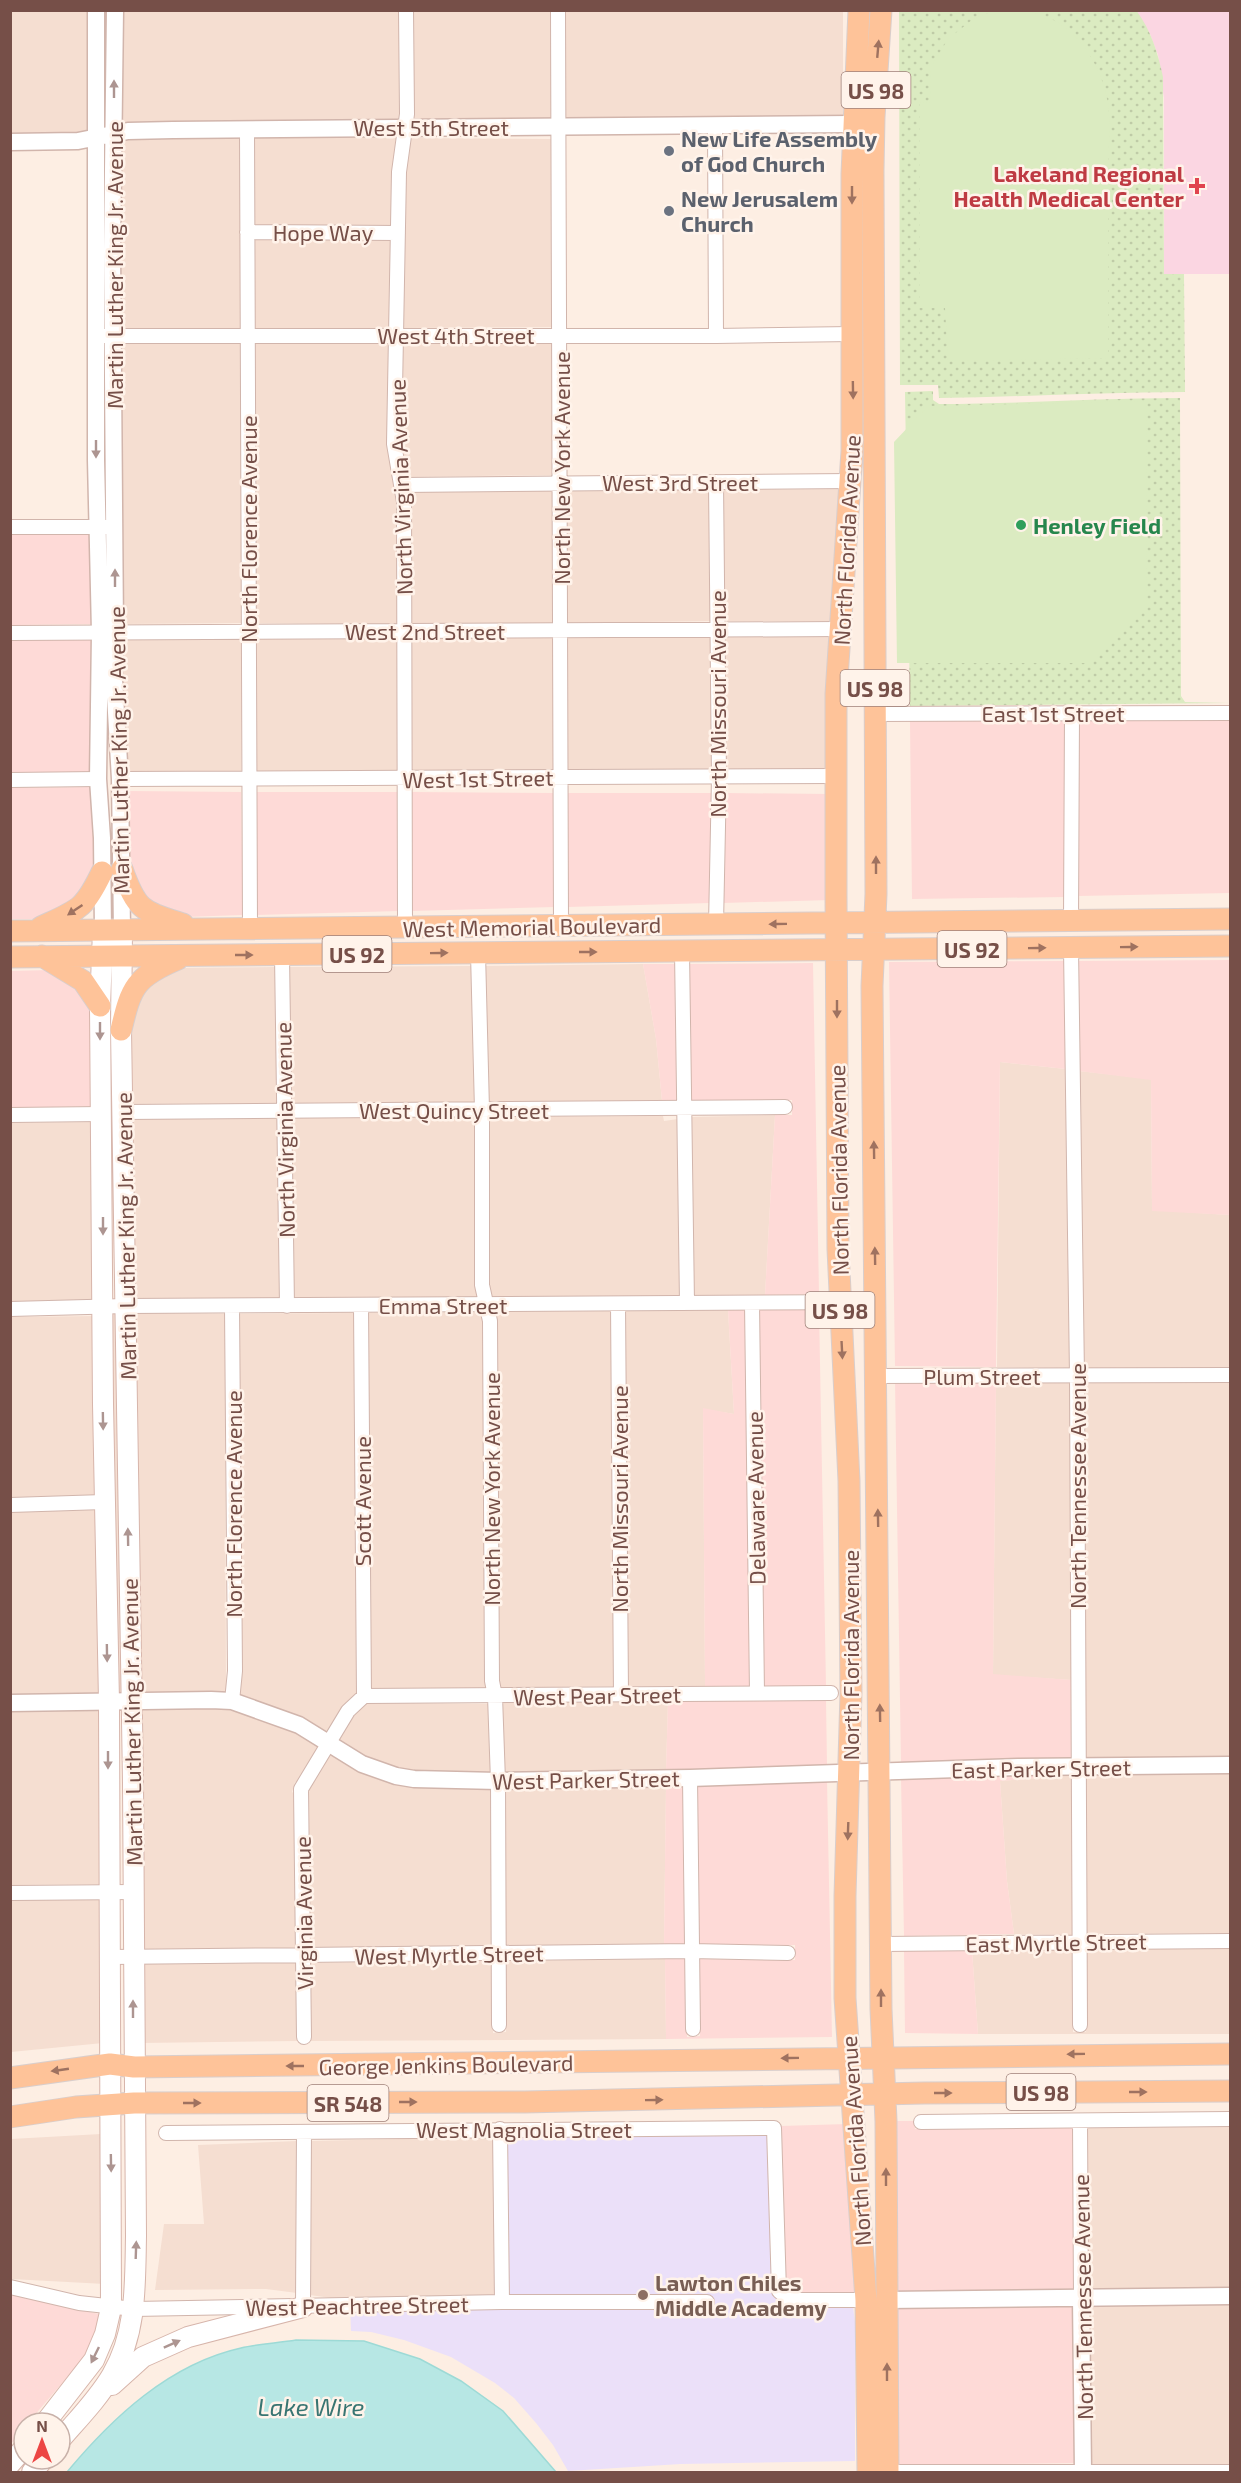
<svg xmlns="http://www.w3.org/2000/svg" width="1241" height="2483" viewBox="0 0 1241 2483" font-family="'Exo 2',sans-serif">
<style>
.residential{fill:#f5ded1}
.commercial{fill:#fedad7}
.education{fill:#ebe0f9}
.medical{fill:#fbd6e2}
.park{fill:url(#park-dots)}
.garden{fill:#dbebc1}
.water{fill:#b7e7e4;stroke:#9ddad6;stroke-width:1.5}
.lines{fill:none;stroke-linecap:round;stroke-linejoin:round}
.minor-casing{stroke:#d1b5ac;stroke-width:16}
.tertiary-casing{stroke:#d1b5ac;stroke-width:19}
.secondary-casing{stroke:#d7b5ab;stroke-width:22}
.primary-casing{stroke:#d9cecc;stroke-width:23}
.minor{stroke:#fff;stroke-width:14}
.tertiary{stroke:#fff;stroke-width:16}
.secondary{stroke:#fff;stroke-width:20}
.primary{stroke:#fec399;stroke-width:21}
.oneway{fill:#9f7260}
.oneway2{fill:#ad9591}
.worship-dot{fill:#6b7280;stroke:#fff3ea;stroke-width:2}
.health-dot{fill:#e0444e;stroke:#fff3ea;stroke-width:2}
.leisure-dot{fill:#2e9e5b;stroke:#fff3ea;stroke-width:2}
.education-dot{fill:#8d6e63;stroke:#fff3ea;stroke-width:2}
.labels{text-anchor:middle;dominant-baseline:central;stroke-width:5;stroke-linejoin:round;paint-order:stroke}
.shield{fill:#fff3ea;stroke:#9f8079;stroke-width:1.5}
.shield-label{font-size:21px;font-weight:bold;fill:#764f48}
.street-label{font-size:22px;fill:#764f48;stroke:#fff3ea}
.worship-label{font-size:22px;font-weight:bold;fill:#5b616d;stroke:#fff3ea;text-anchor:start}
.health-label{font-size:22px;font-weight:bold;fill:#be3a42;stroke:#fff3ea;text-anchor:end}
.leisure-label{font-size:22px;font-weight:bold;fill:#27864d;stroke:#fff3ea;text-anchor:start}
.education-label{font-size:22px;font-weight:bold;fill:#785e54;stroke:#fff3ea;text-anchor:start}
.water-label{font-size:24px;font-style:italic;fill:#387572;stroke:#fff3ea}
</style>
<defs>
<pattern id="park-dots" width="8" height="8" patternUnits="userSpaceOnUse" patternTransform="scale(1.5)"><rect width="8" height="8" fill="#dbebc1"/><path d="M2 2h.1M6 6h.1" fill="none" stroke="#bfcba7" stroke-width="1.8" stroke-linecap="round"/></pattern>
</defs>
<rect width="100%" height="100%" fill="#fdeee3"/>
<!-- residential -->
<path class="residential" d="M10,11H90L91,132L11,135Z
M121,11H400L399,119L120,125Z
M413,11H552V119H413Z
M565,11H843V117L566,119Z
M241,137V328H120L119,140Z
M254,137L396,138L392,172L391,225H254Z
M410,138L552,139L553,327L403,328L406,173Z
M254,240H391L389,328H254Z
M553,342L552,475L406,477L400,443L402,343Z
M120,343H241L242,623L122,624Z
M254,343H389L387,444L397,503L398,624L255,623Z
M567,489L710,490V621L567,623Z
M840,489L834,621H724L723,490Z
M554,490V623L411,624L409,492Z
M711,636L712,769L568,770L567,638Z
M724,636H833L829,769H725Z
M242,637L241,772H127L120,679L122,639Z
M255,637L398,639L399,771L255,772Z
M554,637L555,770L412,771L411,639Z
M643,964L656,1039L662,1101L488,1102L485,966Z
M472,966L475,1102L291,1103L289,967Z
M275,967L278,1103L130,1104L128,1031L147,984L174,968Z
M1000,1062L1066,1069L1070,1368L997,1367Z
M1079,1071L1151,1079L1152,1210L1230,1215V1368H1084Z
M775,1115L765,1295L693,1296L691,1117Z
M663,1116L664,1121L678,1119L680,1296L491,1297L489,1285L488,1117Z
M475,1117V1285L477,1297L293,1298L291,1118Z
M278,1118L280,1298L133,1299L131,1119Z
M95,1122L97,1300L11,1302L10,1123Z
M728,1310L734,1414L703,1409L705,1686H627L625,1311Z
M611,1311L614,1686L500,1688L495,1312Z
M481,1312L483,1322L487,1689L370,1688L367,1313Z
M133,1313L225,1314L226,1693H138Z
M354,1313L357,1692L343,1706L326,1734L239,1696L241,1671L239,1314Z
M110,1314H120L124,1693L115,1694Z
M97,1316L98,1495L11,1497L10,1317Z
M996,1382L1070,1383L1072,1680L993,1675Z
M1084,1383H1230V1757L1086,1759Z
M98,1510L102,1694L11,1695V1512Z
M592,1701H668L666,1770L505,1773L502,1703Z
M366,1703L489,1704L491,1773L414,1772L398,1769L365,1757L338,1742L354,1716Z
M211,1707L231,1709L296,1732L318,1746L298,1782H295L292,1792L295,1794L297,1948L140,1949L138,1708Z
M102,1709V1884L11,1885V1710Z
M330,1754L360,1770L491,1788L492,1946L310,1948L308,1791Z
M1230,1772V1933L1086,1934V1774Z
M1072,1775L1073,1935L1014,1934L1007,1881L1000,1781Z
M666,1785L664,1944L506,1946L505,1788Z
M102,1899L103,2043L11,2052L10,1900Z
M1230,1948V2034H978L972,1950H1073V2032H1086V1949Z
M665,1959L666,2039L310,2041V1963L492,1961L493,2033L506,2032V1961Z
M297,1963V2041L140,2043V1964Z
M1230,2126V2288L1088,2290L1087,2128Z
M101,2134L105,2284L11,2279V2139Z
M493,2137L495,2295L331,2298L310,2295V2141Z
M297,2141V2293L266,2289L155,2290L164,2224H204L198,2145Z
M1230,2303V2465L1090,2464L1088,2305Z"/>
<!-- commercial -->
<path class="commercial" d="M10,535H91L93,624L11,625Z
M93,639L92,772L11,773L10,640Z
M1066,720L1065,897L912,899L910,721Z
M1079,720L1230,721V893L1078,896Z
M92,787L95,870L84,893L41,919H11L10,788Z
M128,791L241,792L243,915L183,917L147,904L129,867Z
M255,792H399V911L256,915Z
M412,792L555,793V907L412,911Z
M568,793H712L710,903L568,907Z
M725,793L829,794L830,900L723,903Z
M1230,960V1215L1152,1211L1151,1080L1079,1071L1078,961Z
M1064,961L1066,1069L1000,1062L996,1367L895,1366L889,962Z
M813,963L819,1294L765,1295L775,1115H792V1100L691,1101L689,964Z
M643,964H675L678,1101H662L656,1039Z
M51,970L67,979L93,1008L95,1106L11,1108L10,971Z
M819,1309L826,1686H764L759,1310Z
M728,1310H745L751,1686H705L703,1408L734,1414Z
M895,1381L996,1382L993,1674L1072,1680V1758L901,1763Z
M668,1701H826L827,1765L666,1770Z
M1072,1773V1775L1000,1781L1007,1881L1014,1934L904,1936L901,1778Z
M827,1780L832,2037L666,2039L665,1959H685L687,2037L700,2036L698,1959L795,1960V1945L698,1944L696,1785Z
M666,1785H683L685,1944H664Z
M972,1950L978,2034L905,2033L904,1951Z
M893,2121H914L915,2129L1073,2128L1074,2290L893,2293Z
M847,2124L858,2292L792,2293L786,2287L781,2126Z
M11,2295L99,2314L92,2348L28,2423H24V2428L11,2444Z
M1074,2305L1076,2463L895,2465L894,2308Z"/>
<!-- education -->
<path class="education" d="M774,2128L779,2291L790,2300H852L855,2322V2461L681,2464L568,2471L553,2445L536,2423L514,2398L495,2383L451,2357L404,2340L371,2332L351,2331L350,2305L502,2302L500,2129Z"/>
<!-- medical -->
<path class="medical" d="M1136,11H1230V274H1164V98L1158,55L1150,34Z"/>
<!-- park -->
<path class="park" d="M1136,10C1151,30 1158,53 1163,77L1164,274H1184L1185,392C1103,392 1021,397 939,398L938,385H900L899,11Z
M933,391V400L939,404C1019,404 1099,398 1180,398L1181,696L1185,702L1230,703L910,706L905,392Z"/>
<!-- garden -->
<path class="garden" d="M1021,11C1068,13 1101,59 1108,103C1111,127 1108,155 1108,180C1108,239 1108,299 1108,358L948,361L945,308H920V103L930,102L931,67L948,39L972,20L985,14L997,11Z
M1147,401L1146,608L1091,663H897L894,442L928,406Z"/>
<!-- water -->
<path class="water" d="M296,2340L364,2341L420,2359L461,2381L503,2411L556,2472H67C112,2418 169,2364 241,2348C258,2344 278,2343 296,2340Z"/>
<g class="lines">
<!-- minor casing -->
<g class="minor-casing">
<path id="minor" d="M558,10L561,925
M715,125L716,336
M247,129L250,929
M247,232L398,233
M104,336H716L852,334
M401,485L851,481
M10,527H107
M10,633L840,629
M875,714L1230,713
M120,779L836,776
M10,780L98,779
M1071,921L1072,713
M716,925L719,777L716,482
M405,927L404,502L394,444L399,172L407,114L406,10
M1071,948L1077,1376L1080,2025
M682,951L687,1303
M478,953L482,1110V1285L490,1321L492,1681L495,1696L498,1781L499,2025
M282,955L287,1306
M124,1112L785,1107
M10,1115L102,1114
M752,1303L757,1693
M618,1304L621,1694
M361,1306L364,1696
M232,1307L235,1671L232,1701
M10,1309L126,1306L876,1302
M877,1376L1230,1375
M10,1505L104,1502
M364,1696L831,1693
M690,1778L693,2029
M10,1893L134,1892
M882,1944L1230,1941
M110,1957L691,1951L788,1953
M304,2037L301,1789L348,1711L364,1696
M1080,2121L1081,2298
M921,2122L1230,2119
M500,2129L502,2302
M166,2133L774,2128L779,2291L790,2300H866
M10,2287L79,2303L134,2309L502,2302H707
M303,2307L304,2132
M888,2472H1230"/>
</g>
<!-- tertiary casing -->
<g class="tertiary-casing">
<path id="tertiary" d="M96,10V460L100,632L98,779L102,838L103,931
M115,10L112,250L115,631L114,679L120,779L122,931
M10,142L78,141L128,131L173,130L852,124
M10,1703L211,1700L232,1701L299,1725L362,1764L396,1776L414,1779L498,1781L690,1778L1018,1767L1230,1765
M1081,2298L1083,2472
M887,2300L1230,2296"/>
</g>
<!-- secondary casing -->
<g class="secondary-casing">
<path id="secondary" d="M112,2385L143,2357L188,2337L303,2307
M45,2423L94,2360L105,2334L111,2308L109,1701L103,1404L100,1006L103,931
M60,2440C78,2419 98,2399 112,2375C137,2333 135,2284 136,2236L133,1783L121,1030L122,931
M10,2464L24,2448
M32,2472L44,2459"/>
</g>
<!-- primary casing -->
<g class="primary-casing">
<path id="primary" d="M859,10L852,174V451L836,694V895L838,1249L849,1481L851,1693L845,1896V1998L866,2300L868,2472
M881,10L874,117L873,170L876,894L872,986L881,2009L886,2121L888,2472
M122,869C137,911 142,911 183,924
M41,927C78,910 84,910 102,872
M10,931L1230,919
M42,956L83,981L100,1006
M10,957L1230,946
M121,1030C131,987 135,977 178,959
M10,2078L110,2064L134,2067L1230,2054
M10,2117L76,2107L134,2103L525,2102L924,2093L1230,2091"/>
</g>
<!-- minor -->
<use href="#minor" class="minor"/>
<!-- tertiary -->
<use href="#tertiary" class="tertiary"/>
<!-- secondary -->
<use href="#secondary" class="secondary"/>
<!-- primary -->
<use href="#primary" class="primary"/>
</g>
<!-- one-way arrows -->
<defs><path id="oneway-solid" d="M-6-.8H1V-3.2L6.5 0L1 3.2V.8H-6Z" transform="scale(1.5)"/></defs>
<g class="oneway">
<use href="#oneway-solid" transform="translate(878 49) rotate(-85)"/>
<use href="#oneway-solid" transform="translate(852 195) rotate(90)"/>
<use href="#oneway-solid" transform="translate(853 390) rotate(89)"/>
<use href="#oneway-solid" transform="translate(876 865) rotate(-90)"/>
<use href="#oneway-solid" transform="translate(75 910) rotate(146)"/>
<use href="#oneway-solid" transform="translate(778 924) rotate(179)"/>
<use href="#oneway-solid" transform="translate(1129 947) rotate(-1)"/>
<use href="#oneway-solid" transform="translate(1037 948) rotate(-1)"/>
<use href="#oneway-solid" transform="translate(588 952)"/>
<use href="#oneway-solid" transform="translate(439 953) rotate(-1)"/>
<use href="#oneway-solid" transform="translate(244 955)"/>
<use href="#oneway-solid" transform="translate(837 1009) rotate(90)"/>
<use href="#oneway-solid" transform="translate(874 1150) rotate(-91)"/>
<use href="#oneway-solid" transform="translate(875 1256) rotate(-91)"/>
<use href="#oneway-solid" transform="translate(842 1350) rotate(87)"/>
<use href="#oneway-solid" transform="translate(878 1518) rotate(-91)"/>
<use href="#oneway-solid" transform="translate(880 1713) rotate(-91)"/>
<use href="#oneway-solid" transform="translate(848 1831) rotate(92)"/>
<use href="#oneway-solid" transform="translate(881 1998) rotate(-90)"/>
<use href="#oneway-solid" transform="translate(1076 2054) rotate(179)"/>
<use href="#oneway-solid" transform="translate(790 2058) rotate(179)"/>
<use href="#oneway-solid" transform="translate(295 2066) rotate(180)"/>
<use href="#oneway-solid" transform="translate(60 2070) rotate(172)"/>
<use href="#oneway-solid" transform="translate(1138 2092)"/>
<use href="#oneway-solid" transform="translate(943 2093)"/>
<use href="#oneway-solid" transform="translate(654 2100) rotate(-1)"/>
<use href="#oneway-solid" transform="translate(408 2102)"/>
<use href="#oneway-solid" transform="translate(192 2103)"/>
<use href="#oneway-solid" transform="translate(886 2177) rotate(-90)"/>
<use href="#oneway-solid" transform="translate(887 2372) rotate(-90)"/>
</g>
<g class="oneway2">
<use href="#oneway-solid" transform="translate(114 89) rotate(-90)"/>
<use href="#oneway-solid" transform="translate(96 449) rotate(90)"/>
<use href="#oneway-solid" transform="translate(115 578) rotate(-90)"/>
<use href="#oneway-solid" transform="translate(100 1031) rotate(90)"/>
<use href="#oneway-solid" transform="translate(103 1226) rotate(90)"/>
<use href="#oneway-solid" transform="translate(103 1421) rotate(89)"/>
<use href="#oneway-solid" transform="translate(128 1537) rotate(-91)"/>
<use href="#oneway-solid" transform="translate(107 1653) rotate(89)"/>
<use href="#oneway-solid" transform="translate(108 1760) rotate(90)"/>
<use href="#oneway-solid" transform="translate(133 2009) rotate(-90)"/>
<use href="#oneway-solid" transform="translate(111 2163) rotate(89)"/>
<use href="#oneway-solid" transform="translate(136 2250) rotate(-88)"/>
<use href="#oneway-solid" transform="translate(172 2344) rotate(-24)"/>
<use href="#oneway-solid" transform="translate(95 2355) rotate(116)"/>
</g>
<!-- markers -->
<g class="worship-dot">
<circle cx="669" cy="151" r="6"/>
<circle cx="669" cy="211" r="6"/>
</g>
<path class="health-dot" d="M1194 177h6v6h6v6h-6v6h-6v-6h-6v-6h6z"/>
<circle class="leisure-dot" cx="1021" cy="525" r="6"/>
<circle class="education-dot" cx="643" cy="2295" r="6"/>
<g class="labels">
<!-- shield labels -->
<g class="shield">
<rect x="841.5" y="72" width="69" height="36" rx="4.5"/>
<rect x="840.5" y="670" width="69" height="36" rx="4.5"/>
<rect x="937.5" y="931" width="69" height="36" rx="4.5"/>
<rect x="322.5" y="936" width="69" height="36" rx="4.5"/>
<rect x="805.5" y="1292" width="69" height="36" rx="4.5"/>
<rect x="1006.5" y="2074" width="69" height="36" rx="4.5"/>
<rect x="307.5" y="2085" width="81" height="36" rx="4.5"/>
</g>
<g class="shield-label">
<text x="876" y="90">US 98</text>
<text x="875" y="688">US 98</text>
<text x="972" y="949">US 92</text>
<text x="357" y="954">US 92</text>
<text x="840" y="1310">US 98</text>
<text x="1041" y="2092">US 98</text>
<text x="348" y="2103">SR 548</text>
</g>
<!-- street labels -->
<g class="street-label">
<text x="431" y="127">West 5th Street</text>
<text x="323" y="232">Hope Way</text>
<text transform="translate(114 265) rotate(-90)">Martin Luther King Jr. Avenue</text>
<text x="456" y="335">West 4th Street</text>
<text transform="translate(561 468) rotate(-90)">North New York Avenue</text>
<text x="680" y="482">West 3rd Street</text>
<text transform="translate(400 487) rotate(-92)">North Virginia Avenue</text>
<text transform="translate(248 529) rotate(-90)">North Florence Avenue</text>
<text transform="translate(846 540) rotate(-87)">North Florida Avenue</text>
<text x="425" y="631">West 2nd Street</text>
<text transform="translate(717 704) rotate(-90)">North Missouri Avenue</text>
<text x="1053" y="713">East 1st Street</text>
<text transform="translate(118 750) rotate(-91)">Martin Luther King Jr. Avenue</text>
<text transform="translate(478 778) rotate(-1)">West 1st Street</text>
<text transform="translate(532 926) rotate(-1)">West Memorial Boulevard</text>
<text x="454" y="1110">West Quincy Street</text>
<text transform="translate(284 1130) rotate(-91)">North Virginia Avenue</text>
<text transform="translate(838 1170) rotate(-91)">North Florida Avenue</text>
<text transform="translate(125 1236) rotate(-91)">Martin Luther King Jr. Avenue</text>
<text x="443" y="1305">Emma Street</text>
<text x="982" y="1376">Plum Street</text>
<text transform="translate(1077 1486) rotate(-90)">North Tennessee Avenue</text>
<text transform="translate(491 1489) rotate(-90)">North New York Avenue</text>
<text transform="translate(755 1498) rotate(-91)">Delaware Avenue</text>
<text transform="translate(619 1499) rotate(-90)">North Missouri Avenue</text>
<text transform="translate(362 1501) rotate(-90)">Scott Avenue</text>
<text transform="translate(233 1504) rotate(-90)">North Florence Avenue</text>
<text transform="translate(850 1655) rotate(-90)">North Florida Avenue</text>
<text transform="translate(597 1695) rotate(-1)">West Pear Street</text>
<text transform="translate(131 1722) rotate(-91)">Martin Luther King Jr. Avenue</text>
<text transform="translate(1041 1768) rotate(-1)">East Parker Street</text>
<text transform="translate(586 1779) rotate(-1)">West Parker Street</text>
<text transform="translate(303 1913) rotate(-91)">Virginia Avenue</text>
<text transform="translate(1056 1942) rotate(-1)">East Myrtle Street</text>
<text transform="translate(449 1954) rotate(-1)">West Myrtle Street</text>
<text transform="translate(446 2064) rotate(-1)">George Jenkins Boulevard</text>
<text x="524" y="2129">West Magnolia Street</text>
<text transform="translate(855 2141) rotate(-94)">North Florida Avenue</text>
<text transform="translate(1082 2297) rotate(-91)">North Tennessee Avenue</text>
<text transform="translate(357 2305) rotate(-1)">West Peachtree Street</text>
</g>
<!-- worship labels -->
<g class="worship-label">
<text x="681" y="138">New Life Assembly<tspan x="681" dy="25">of God Church</tspan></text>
<text x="681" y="198">New Jerusalem<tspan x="681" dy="25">Church</tspan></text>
</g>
<!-- health labels -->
<g class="health-label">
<text x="1184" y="173">Lakeland Regional<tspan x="1184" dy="25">Health Medical Center</tspan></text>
</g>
<!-- leisure labels -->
<g class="leisure-label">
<text x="1033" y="525">Henley Field</text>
</g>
<!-- education labels -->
<g class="education-label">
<text x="655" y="2282">Lawton Chiles<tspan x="655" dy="25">Middle Academy</tspan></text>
</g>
<!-- water labels -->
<g class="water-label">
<text x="311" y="2406">Lake Wire</text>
</g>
</g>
<!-- border -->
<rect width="1241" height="2483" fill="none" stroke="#764f48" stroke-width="24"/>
<!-- north arrow -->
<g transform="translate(42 2441)"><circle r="28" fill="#fff3ea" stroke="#c8b1a9" stroke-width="1.5"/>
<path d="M0-4.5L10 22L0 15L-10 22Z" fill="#ec4644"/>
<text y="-9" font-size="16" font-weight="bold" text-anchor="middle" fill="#764f48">N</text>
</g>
</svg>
